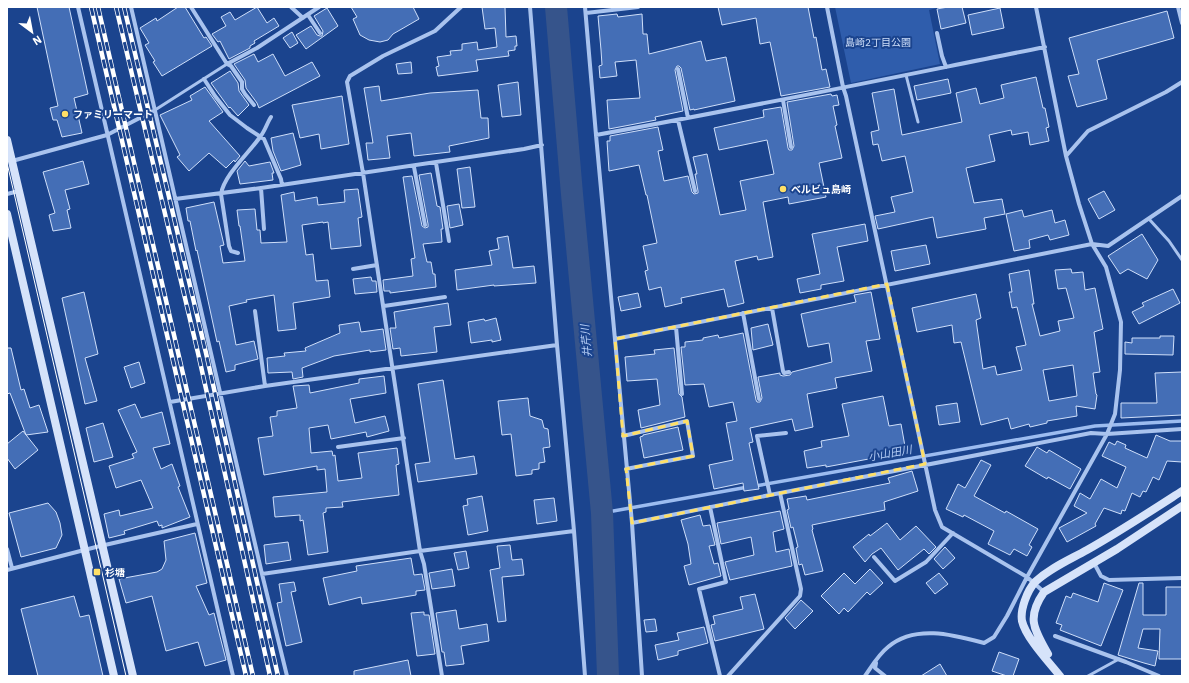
<svg xmlns="http://www.w3.org/2000/svg" width="1189" height="683" viewBox="0 0 1189 683" font-family="'IBM Plex Sans','Noto Sans JP',sans-serif">
<style>
.green{fill:#2f5dac}
.lines{fill:none;stroke-linecap:round;stroke-linejoin:round}
.stream{stroke:#9cbcf0;stroke-width:3.5}
.river{stroke:#36548b;stroke-width:22}
.building{fill:#446eb6;stroke:#cfdffa;fill-rule:evenodd}
.lane{stroke:#a9c3ee;stroke-width:3}
.street{stroke:#a9c3ee;stroke-width:4}
.secondary{stroke:#d6e3fa;stroke-width:8}
.tram{stroke:#fff;stroke-width:1}
.rail-casing{stroke:#fff;stroke-width:4.5}
.rail{stroke:#1b448e;stroke-width:3;stroke-dasharray:9;stroke-linecap:butt}
.marked{fill:none;stroke:#fedf67;stroke-width:3;stroke-dasharray:8 5;stroke-linejoin:round}
.poi-dot{fill:#fedf67;stroke:#1b448e;stroke-width:1.5}
.labels{text-anchor:middle;dominant-baseline:central;stroke-width:4;stroke-linejoin:round;paint-order:stroke}
.park-label{font-size:10px;fill:#cfdffa;stroke:#1b448e}
.poi-label{font-size:10px;font-weight:bold;fill:#fff;stroke:#1b448e;text-anchor:start}
.water-label{font-size:11px;font-style:italic;fill:#b5cdf5;stroke:#1b448e}
</style>
<rect width="100%" height="100%" fill="#1b448e"/>
<!-- green -->
<path class="green" d="M835,7H940L929,10L940,64L851,83Z"/>
<g class="lines">
<!-- stream -->
<path class="stream" d="M755,486L1095,426L1182,421
M602,513L748,487"/>
<!-- river -->
<path class="river" d="M556,7L572,194L602,513L608,676"/>
</g>
<!-- building -->
<path class="building" d="M37,7H69L88,94L74,98L82,133L62,137L57,120H53L50,108L58,106Z
M178,7H185L204,38L206,37L212,46L162,76L153,62L155,61L145,45L149,43L140,28L156,18L157,21Z
M257,7L267,23L274,18L279,26L254,41L255,43L250,46V48L229,59L220,41L218,42L212,34L226,26L221,17L230,12L235,20Z
M351,7H413L419,19L393,34L388,40L380,42L369,40L360,35L353,19L357,17Z
M482,7H505L506,37L516,36L517,46H515V50L508,51L509,56L476,60L478,71L438,76L436,67L439,66L437,57L451,55L450,51L462,50V44L477,42L478,50L497,47L495,28L485,29Z
M718,7H808L814,38L816,37L822,70L826,69L830,87L781,96L770,42L760,44L756,18L722,25Z
M948,7H962L966,23L941,29L937,9Z
M327,8L338,26L306,49L296,35L311,26L317,35L320,36H322L323,31L314,16Z
M1000,8L1004,28L972,35L968,15Z
M1167,11L1174,38L1097,60L1107,99L1077,107L1068,76L1079,74L1069,38Z
M617,14L618,17L642,14L643,34H647L649,54L701,41L706,61L726,57L735,101L694,110V109L690,110L681,68L679,66H677L675,70L683,111L655,117L656,120L609,129L607,100L640,98L636,60L615,62L617,76L600,78L599,66L602,65L601,50L598,16Z
M292,32L298,43L290,48L283,38Z
M254,54L258,62L273,54L285,76L312,62L320,76L259,108L257,103L246,88L245,80L234,64Z
M411,62L412,73L398,74L396,64Z
M230,71L238,83L239,91L249,105L238,116L230,107L229,108L211,83Z
M1036,77L1043,108H1045L1049,127L1046,128L1049,141L1030,145L1028,132L1012,135L1011,130L989,135L995,161L966,168L974,203L1002,199L1005,214L984,218L986,229L937,238L933,217L878,229L875,216L895,212L891,197L913,192L905,156L882,161L878,144L873,145L871,132L879,130L872,93L894,89L902,135L962,122L956,93L976,88L980,104L1004,98L1001,85Z
M948,79L951,93L917,100L914,86Z
M518,82L521,115L502,117L498,85Z
M379,86L381,101L430,93L478,90L481,118H488L489,138L449,146L450,152L414,156L411,133L387,136L390,158L368,160L366,143H373L364,88Z
M205,87L223,112L209,121L240,156L235,162L234,160L226,168L209,153L189,171L177,157L180,155L160,115L192,100L190,96Z
M831,94L832,96L837,95L839,105L833,106L837,125L835,126L842,158L819,163L826,197L789,204L788,197L763,202L773,257L758,260L757,256L735,261L744,303L728,307L724,289L681,298L682,303L665,307L661,287L649,290L645,271L648,270L643,246L657,243L647,195H646L639,165L609,171L607,141H610V136L658,127L663,150L658,151L664,181L688,176L692,192L694,194L698,193V191L695,174H697L693,157L707,154L720,215L746,210L740,181L774,174L767,140L719,150L714,128L764,117L763,110L781,107L788,148L789,150H792L794,146L787,102Z
M342,96L349,144L321,149L319,134L300,138L292,105Z
M293,133L301,165L281,171L273,151L271,138Z
M83,161L89,184L65,190L70,209L67,210L71,228L53,231L49,215L55,213L43,172Z
M245,161L249,166L270,162L274,173H272L273,180L240,184L237,171Z
M470,167L475,207L462,208L457,169Z
M431,173L437,206L440,207L443,229H441L442,242L423,244L427,262H431L433,274H435L436,287L390,293V291H384L383,280L413,276L411,259L415,258L403,177L412,176L422,226L425,228L428,227V224L419,175Z
M358,189L362,217L358,218L361,246L331,249L328,222L323,223V222L302,225L306,255L313,254L316,281L328,280L330,297L293,303L296,329L278,331L274,295L246,300L247,302L229,306L236,345L254,341L258,359L235,365V370L226,372L219,341L217,342L197,250L196,251L190,221H188L186,208L214,202L224,245L220,246L223,263L245,261L240,226H239L237,210L255,209L257,230H260L261,243L287,242L281,195L294,192L295,201L317,197L318,205L345,202L344,190Z
M1104,191L1115,210L1099,219L1088,199Z
M459,204L463,225L450,228L447,206Z
M1022,210L1024,217L1052,210L1055,223L1065,220L1069,235L1050,240L1048,235L1029,240L1030,248L1014,251L1006,214Z
M865,224L868,241L837,247L844,281L821,285V289L800,293L797,279L820,274L812,234Z
M1142,234L1158,260L1147,279L1128,269L1120,274L1108,256Z
M508,236L513,268L534,266L536,283L494,286V285L457,290L455,270L492,265L489,251L499,249L497,238Z
M926,245L930,264L895,271L891,251Z
M1071,269L1072,273L1083,272L1085,290L1095,288L1103,329L1094,332L1100,372L1093,373L1096,394L1097,395L1095,409L1076,406L1077,416L1047,421V423L1030,427L1029,424L1011,429L1008,418L981,425L961,342L954,343L952,325L917,332L912,308L976,294L981,318L976,320L983,369L995,366L997,375L1022,370L1016,347L1026,345L1017,307L1012,308L1009,292H1012L1009,274L1029,270L1034,304H1032L1040,336L1060,331L1058,321L1074,318L1066,288L1058,289L1055,270ZM1073,365L1077,396L1049,401L1043,370Z
M371,277L372,281H376L377,292L355,294L353,279Z
M1173,289L1180,303L1139,324L1132,312L1144,306L1142,303Z
M84,292L98,354L85,358L97,401L85,404L62,298Z
M871,292L880,339L866,341L872,371L835,378L837,388L807,394L813,427L795,431L792,419L750,428L753,442L749,443L759,489L744,491L743,483L714,489L709,465L733,460L726,423L737,421L733,402L709,407L704,384L685,385L681,347H685V342L703,340V338L718,335L719,338L743,333L756,400L757,402H760L762,398L758,377L780,373V375L783,376L790,375L792,372L832,362L829,343L808,347L801,314L856,302L854,295Z
M638,293L641,307L621,311L618,297Z
M448,303L451,325L434,327L437,352L401,356L400,348L393,349L390,328H396L394,312Z
M496,318L501,340L492,342V340L471,343L468,322L484,319L485,321Z
M359,322L361,332L383,329L386,350L370,352V350L334,356L302,368L303,377L293,379L292,372L268,373L267,358L285,356L284,353L306,351L305,348L340,333L339,325Z
M768,324L773,345L753,350L751,328Z
M1160,336H1174L1173,355L1125,354V342L1132,343V338H1160Z
M7,348H11L21,390L24,389L30,408L39,405L48,432L26,435L10,393L7,394Z
M674,348L679,394L682,397L685,417L641,428L638,410L660,405L657,379L627,381L625,357L655,354L654,350Z
M139,362L145,383L131,388L124,367Z
M1182,372V415L1121,418V403H1157L1155,373Z
M384,376L386,393L350,399L355,423L385,416L389,431L367,437L366,432L331,439L328,425L309,428L311,453L332,451L333,456L335,455L338,481L362,478L358,453L397,448L399,464L396,465L399,495L342,502L343,507L326,508V512L323,513L328,552L308,555L303,520L300,521V515L275,517L273,497L327,492L325,469L317,470V466L264,475L258,438L273,436L270,417L277,416V411L297,408L293,386L309,385L310,393L359,383V379Z
M443,380L455,459L474,456L477,474L418,482L415,464L430,462L418,384Z
M883,396L889,426L901,424L906,452L826,467V465L807,468L804,451L822,447L821,441L849,436L842,404Z
M528,398L530,416L542,420L544,428L548,429L550,447L543,448L545,462L539,463V469L532,470V474L516,476L511,434L502,435L498,401Z
M957,403L960,422L939,425L936,406Z
M135,404L141,418L162,412L170,444L153,448L161,469L172,464L180,486L178,487L190,517L162,528V525L159,526L157,521L124,531L125,534L109,538L104,514L119,510L120,516L153,508L141,480L116,488L109,466L134,458L132,454L137,452L118,410Z
M103,423L113,457L94,462L86,428Z
M678,427L683,450L644,458L640,437L643,436V435Z
M23,431L38,450L15,469L7,458V444Z
M1156,435L1170,441H1182V462L1167,461L1159,480L1153,477L1146,492L1143,491L1140,497L1132,493L1125,511L1122,510L1121,514L1104,508L1095,524L1096,526L1067,542L1059,528L1087,513L1074,506L1080,493L1090,499L1101,479L1117,488L1126,467L1102,456L1109,442L1115,445L1117,441L1126,445L1125,448L1147,458Z
M1037,447L1047,453L1049,450L1081,469L1070,489L1048,477L1047,479L1025,466Z
M981,460L991,465L974,496L1005,513L1006,511L1038,529L1029,545L1032,547L1027,556L1014,549L1010,555L988,544L994,531L964,515L963,517L946,509L958,484L965,488Z
M912,471L918,491L884,502L885,510L812,525L813,529L812,530L823,571L805,575L802,564L799,565L796,548L798,547L793,527L791,528L787,510L789,509L787,499L806,496L807,500L890,483L888,478Z
M482,496L488,531L468,535L463,506L468,505L467,499Z
M554,498L557,521L537,524L534,500Z
M48,503L56,512L60,523L62,535L56,548L21,557L9,513Z
M780,511L784,529L773,532L776,552L789,549L792,566L730,580L725,562L754,555L751,537L721,544L717,523Z
M700,515L703,526L710,525L715,545L709,546L714,564L718,563L721,576L689,585L684,566L691,564L688,544L681,520Z
M887,523L900,540L916,526L936,547L929,554L924,549L898,570L881,548L872,554L865,562L853,547L869,534L870,536Z
M195,533L207,583L196,586L209,615L214,613L226,660L205,666L198,642L166,651L152,596L126,603L119,579L157,572L162,569L166,560L164,541Z
M288,542L291,560L266,564L264,545Z
M510,545L512,560L522,559L524,575L502,577L506,621L498,622L490,570L500,568L497,546Z
M945,547L955,558L943,569L934,559Z
M466,551L469,568L458,570L454,553Z
M411,558L414,575L422,574L425,590L416,591V595L362,604L361,597L329,605L323,578L357,571L356,566Z
M452,569L455,586L432,589L429,573Z
M870,569L883,583L870,595L867,592L848,612L844,608L839,614L821,596L844,573L855,584Z
M939,573L948,584L935,594L926,583Z
M294,582L296,591L291,592L302,642L286,646L277,603L282,602L279,584Z
M1104,583L1123,590L1101,646L1060,630L1062,625L1056,623L1066,596L1071,598L1073,593L1098,602Z
M1139,583H1143V615H1166V587H1182V659H1159L1160,629H1143L1138,648L1158,651L1155,666L1144,663L1118,655Z
M755,594L764,629L715,641L711,625L715,624L713,616L743,609L740,597Z
M74,596L80,617L89,615L103,676H38L21,609Z
M801,600L813,611L795,629L785,618Z
M456,610L459,629L487,624L489,641L461,646L464,664L446,666L444,652H442L436,613Z
M424,612V615H429L435,654L417,656L411,613Z
M655,619L657,631L646,632L644,620Z
M704,627L708,643L678,651V655L658,660L655,645L679,640L677,633Z
M999,652L1019,659L1013,676H1007L992,671Z
M408,660L411,676H354V671Z
M940,664L947,676H921Z"/>
<g class="lines">
<!-- lane -->
<path class="lane" d="M906,75L918,122
M155,110L227,64
M1149,219L1169,241L1182,260
M1088,676L1119,659"/>
<!-- street -->
<path class="street" d="M78,7L233,676
M131,7L262,574L287,676
M191,7L227,64L231,66L242,82V89L245,94L254,105
M291,7L303,18
M530,7L557,345L574,531L585,676
M585,7L596,135L632,523L642,676
M827,7L843,87L846,96L935,510L942,527L1027,577L1044,592
M1178,7L1182,23
M586,13L638,7
M308,15L320,33
M937,33L942,56L946,67
M227,64L257,48L319,7
M678,69L688,118
M204,79L215,96L230,115L247,128L264,139L281,179L282,185
M783,100L791,147
M678,120L695,191
M596,135C746,108 895,77 1045,47
M1066,156L1088,131L1166,92L1182,82
M12,161L107,135L155,110
M436,163L449,241
M414,167L425,225
M261,188L264,229
M7,194L19,191
M175,199L261,188L524,149L542,145
M238,253L231,251L229,246L221,194C224,175 249,153 260,137C265,131 267,123 271,117
M353,269L377,265
M384,306L445,297
M772,308L783,371L784,373L789,372
M255,311L265,386
M743,313L759,399
M676,327L682,394
M615,339L1092,244L1108,246L1182,196
M170,402L265,386L557,345
M623,436L687,421L693,456L626,469
M338,447L404,438
M770,495L757,436L786,433
M710,507L726,582L699,589L720,676
M632,523L770,495L1091,433L1107,434L1182,429
M7,549L12,568
M874,557L895,581L926,562L953,533
M1094,563L1101,576L1109,580L1182,578
M7,570L96,547L197,524
M262,574L420,551L574,531
M1055,636L1126,662L1159,676
M876,663L875,668L885,676
M442,676L424,564L420,551L363,173L347,82L350,76L383,56L435,31L461,7
M728,676L800,596L801,589L780,493
M865,676C872,666 878,655 888,647C915,624 954,635 984,643L994,637L1007,616L1027,577L1107,434L1115,414L1120,370L1121,322L1106,267L1092,244L1079,204L1066,156L1036,7"/>
<!-- secondary -->
<path class="secondary" d="M7,140L133,676
M7,214L114,676
M1048,654C1034,629 1026,618 1044,592L1117,549L1182,506
M1060,676C1049,662 1026,638 1022,621C1020,610 1027,591 1035,582C1050,568 1069,560 1087,550C1119,532 1151,511 1182,491"/>
<!-- tram -->
<path class="tram" d="M7,163L126,676"/>
<!-- rail casing -->
<g class="rail-casing">
<path id="rail" d="M91,7L246,676
M98,7L253,676
M116,7L198,353L270,676
M124,7L206,353L278,676"/>
</g>
<!-- rail -->
<use href="#rail" class="rail"/>
</g>
<!-- marked area -->
<path class="marked" d="M887,284L925,464L632,523L626,469L693,456L687,421L623,436L615,339Z"/>
<!-- markers -->
<g class="poi-dot">
<circle cx="65" cy="114" r="4"/>
<circle cx="783" cy="189" r="4"/>
<rect x="93" y="568" width="8" height="8" rx="2"/>
</g>
<g class="labels">
<!-- park labels -->
<g class="park-label">
<text x="878" y="42">島崎2丁目公園</text>
</g>
<!-- poi labels -->
<g class="poi-label">
<text x="73" y="114">ファミリーマート</text>
<text x="791" y="189">ベルビュ島崎</text>
<text x="105" y="572">杉塘</text>
</g>
<!-- water labels -->
<g class="water-label">
<text transform="translate(586 341) rotate(-95)">井芹川</text>
<text transform="translate(890 453) rotate(-10)">小山田川</text>
</g>
</g>
<!-- border -->
<rect width="1189" height="683" fill="none" stroke="#ffffff" stroke-width="16"/>
<!-- north arrow -->
<g transform="translate(32 32) rotate(148)" stroke="#1b448e" stroke-width="3" paint-order="stroke">
<path d="M0-3L7 15L0 10L-7 15Z" fill="#ffffff"/>
<text y="-6" font-size="11" font-weight="bold" text-anchor="middle" fill="#ffffff">N</text>
</g>
</svg>
